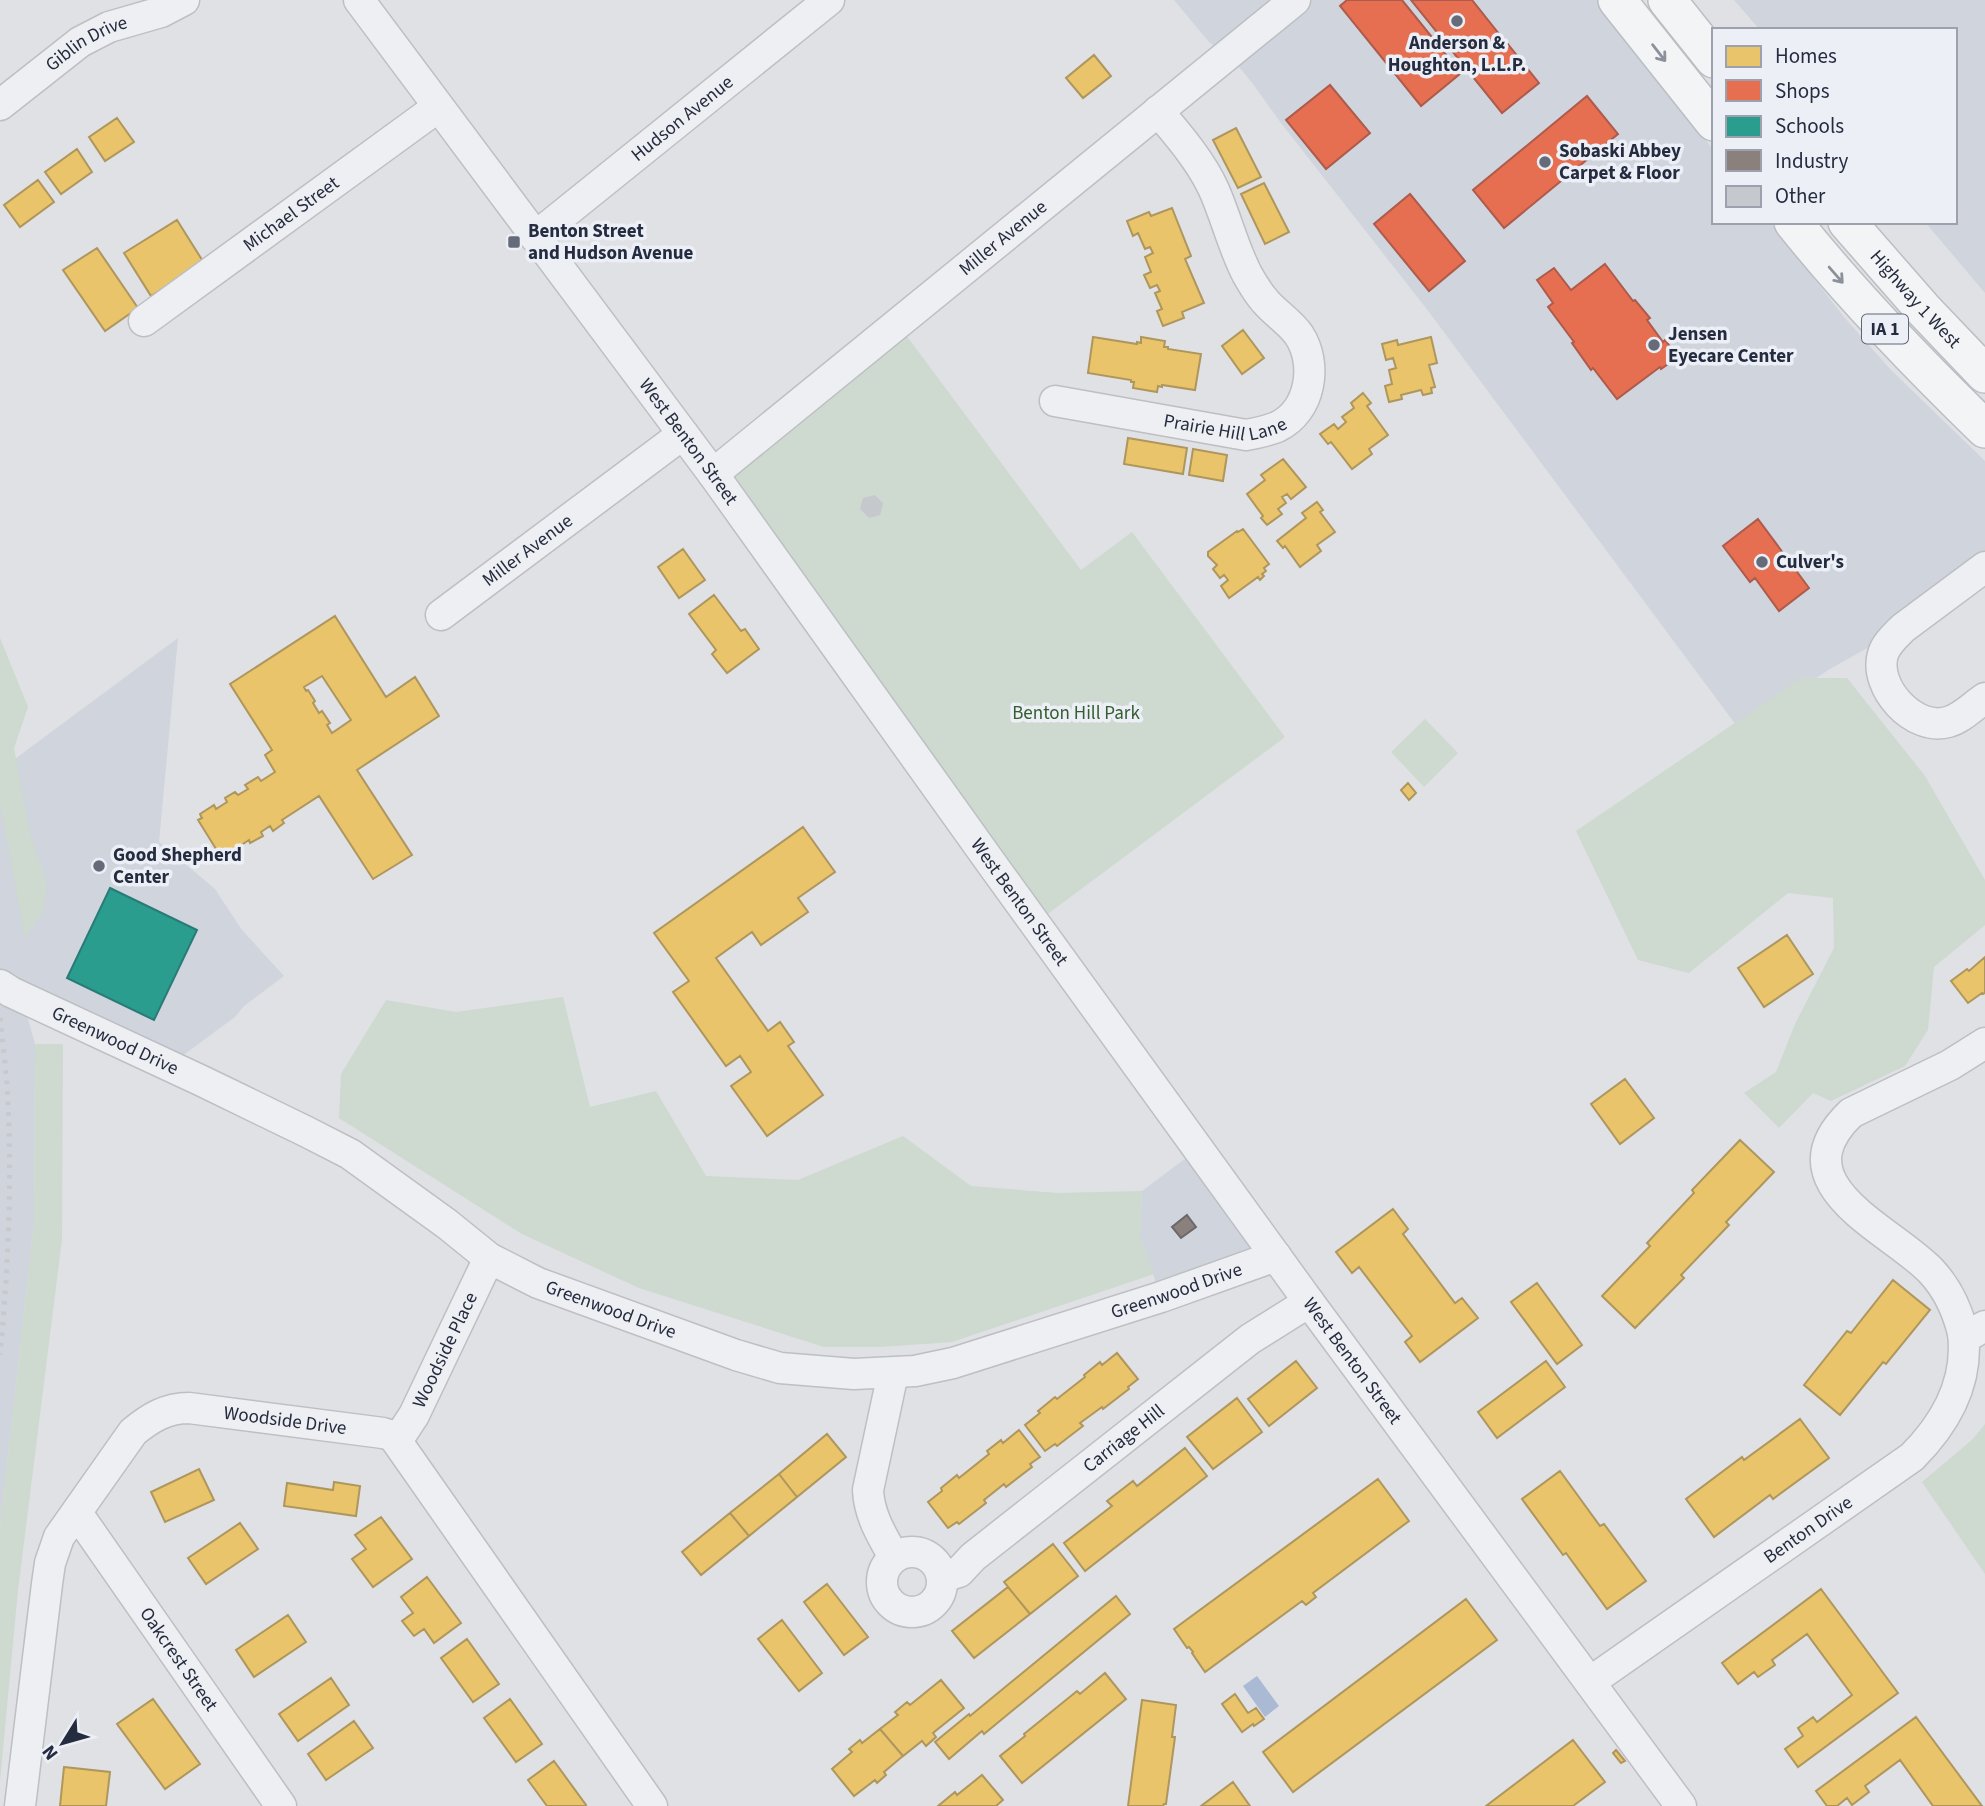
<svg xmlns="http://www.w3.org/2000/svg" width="1985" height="1806" viewBox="0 0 1985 1806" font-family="'Source Sans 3',sans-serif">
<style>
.built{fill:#d0d4dc}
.green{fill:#ced9cf}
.water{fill:#aabad4}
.homes{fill:#e9c46a;stroke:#ae965d;stroke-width:2;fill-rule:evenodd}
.shops{fill:#e76f51;stroke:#ad5b4c;stroke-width:2}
.schools{fill:#2a9d8f;stroke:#287b77;stroke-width:2}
.industry{fill:#8a817c;stroke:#6c686a;stroke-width:2}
.building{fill:#c5c8cc}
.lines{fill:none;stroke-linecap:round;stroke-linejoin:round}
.minor-casing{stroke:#bdbfc3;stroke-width:33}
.major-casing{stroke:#bbbec3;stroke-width:40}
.minor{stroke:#eeeff2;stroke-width:30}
.major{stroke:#f3f4f5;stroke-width:37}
.rail{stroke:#c7c9cd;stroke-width:5;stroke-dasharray:3.5 7;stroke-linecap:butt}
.oneway{stroke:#8c909a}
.poi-dot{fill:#666b7a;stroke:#eceff6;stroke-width:2.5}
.labels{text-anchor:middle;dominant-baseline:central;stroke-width:7;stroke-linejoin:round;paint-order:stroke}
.shield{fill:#eceff6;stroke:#616677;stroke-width:2}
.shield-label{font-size:18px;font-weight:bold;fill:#252c40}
.poi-label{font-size:19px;font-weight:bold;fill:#252c40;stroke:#eceff6;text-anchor:start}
.street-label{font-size:19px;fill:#252c40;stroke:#eceff6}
.park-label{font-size:19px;fill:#355d30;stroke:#eceff6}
</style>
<rect width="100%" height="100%" fill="#dfe1e5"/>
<!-- built -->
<path class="built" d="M1174,0H1603L1714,151V222H1770L1844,317L1891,370L1985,461V567L1903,628L1830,669L1739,729L1429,312L1281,123L1253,84L1236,63L1209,42Z
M1734,0H1985V293L1925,222H1955V30H1760Z
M178,638L159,842L215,889L242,930L284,976L244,1006L235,1017L182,1056L26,1012L35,1044L34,1223L0,1526V770Z
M1186,1158L1262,1261L1161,1297L1140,1237L1142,1191Z"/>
<!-- green -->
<path class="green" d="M897,323L1081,570L1132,532L1285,737L1045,916L722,466Z
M0,638L28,707L14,748L30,834L47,884L43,912L25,938L0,803Z
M1801,678H1847L1925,776L1985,880V925L1934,967L1928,1030L1905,1066L1831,1101L1813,1093L1779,1128L1744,1093L1776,1072L1795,1024L1834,948L1833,898L1788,893L1689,973L1638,960L1576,831Z
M1425,719L1458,753L1424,787L1391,752Z
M563,997L590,1107L656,1091L706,1176L798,1180L903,1136L971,1186L1057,1193L1142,1191L1140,1237L1154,1274L952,1342L880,1347H824L639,1288L522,1234L339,1118L341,1074L386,1000L456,1012Z
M35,1044H63L62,1239L18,1590L0,1781V1526L34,1223Z
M1985,1424V1574L1922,1482L1973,1439Z"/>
<!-- water -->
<path class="water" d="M1257,1676L1279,1706L1265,1717L1243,1686Z"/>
<!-- homes -->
<path class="homes" d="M1094,55L1111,76L1083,98L1066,78Z
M117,118L134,142L105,161L89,137Z
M1236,128L1261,177L1238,188L1213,140Z
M77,149L92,172L61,194L45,172Z
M38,180L54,202L20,227L4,205Z
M1264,183L1289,232L1265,244L1241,194Z
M1172,208L1191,256L1185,259L1204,303L1182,312L1184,318L1163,326L1157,311L1162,309L1155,293L1160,291L1157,285L1150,288L1144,275L1151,272L1145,257L1153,253L1150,247L1145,249L1138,233L1133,236L1127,221L1149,212L1151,216Z
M177,220L204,263L151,296L124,253Z
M97,248L138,308L105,331L63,270Z
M1243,330L1264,358L1242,374L1222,346Z
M1093,337L1137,344V342L1141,343V337L1165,341L1164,347H1168V349L1201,354L1195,390L1162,385V387L1158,386L1157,392L1133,388L1134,382H1131V380L1088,373Z
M1431,337L1437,363L1429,365L1435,387L1431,388L1432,393L1423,395L1421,390L1401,395L1402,399L1389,402L1385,386L1392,384L1389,370L1396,368L1393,358L1386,360L1382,344L1397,340L1398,345Z
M1363,393L1371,403L1367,406L1388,435L1369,449L1372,454L1352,469L1331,442L1328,444L1320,434L1334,424L1338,429L1346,422L1342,417L1354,408L1351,403Z
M1128,438L1187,448L1183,474L1124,464Z
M1193,449L1227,455L1223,481L1189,475Z
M1283,459L1306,487L1291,499L1287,494L1282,497L1286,503L1278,509L1282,514L1267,525L1261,518L1263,516L1247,494L1265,480L1261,475Z
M1317,502L1323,510L1320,512L1335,532L1317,545L1321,551L1300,567L1285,546L1283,548L1277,541L1306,518L1302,513Z
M1243,529L1269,564L1264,568L1266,571L1262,574L1264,576L1260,580L1258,577L1229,598L1221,586L1228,580L1224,575L1220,578L1213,569L1217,565L1208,556V552L1237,531L1238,532Z
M683,549L705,580L679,598L658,567Z
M714,595L741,631L745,629L759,649L727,673L712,654L716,650L689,614Z
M335,616L386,697L415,677L439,716L357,770L412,855L373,879L319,796L282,820L284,823L273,831L270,826L261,832L263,836L250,843L249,840L240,846L242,849L230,856L228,853L221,857L198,820L202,818L200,814L214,805L216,809L227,802L225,798L235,792L238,795L248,789L245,785L258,777L261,781L275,772L265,755L272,750L230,684ZM322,676L351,720L332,733L327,725L330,723L322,711L319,713L313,703L315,701L308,690L306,691L304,687Z
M1408,783L1416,793L1409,800L1401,790Z
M803,827L835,872L798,898L808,912L761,945L752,932L716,958L768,1031L780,1022L794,1042L788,1046L823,1095L767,1136L731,1086L751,1072L740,1056L726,1066L673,992L689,981L654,933Z
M1787,935L1813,974L1764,1007L1738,968Z
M1985,957V993L1983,994L1982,993L1968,1003L1951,981L1967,969L1969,971Z
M1625,1079L1654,1118L1620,1144L1591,1104Z
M1740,1140L1774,1172L1726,1222L1729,1225L1681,1275L1684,1278L1635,1328L1602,1296L1650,1246L1647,1243L1694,1193L1692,1190Z
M1393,1209L1408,1229L1403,1234L1455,1303L1462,1298L1478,1318L1420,1362L1405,1342L1412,1336L1359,1267L1352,1273L1336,1252Z
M1893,1280L1930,1310L1886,1364L1883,1362L1840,1415L1804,1385L1847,1331L1851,1333Z
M1537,1283L1582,1345L1557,1364L1511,1302Z
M1117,1353L1138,1379L1128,1387L1129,1389L1103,1409L1102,1407L1080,1423L1083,1426L1057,1446L1055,1444L1045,1451L1025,1425L1040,1413L1038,1411L1055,1397L1057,1399L1085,1377L1084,1375L1100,1362L1102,1365Z
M1296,1361L1317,1388L1269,1426L1248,1399Z
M1546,1361L1565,1387L1497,1438L1478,1412Z
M1237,1398L1262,1432L1213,1469L1187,1437Z
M1800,1419L1829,1458L1773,1499L1770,1495L1714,1537L1686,1499L1742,1457L1744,1460Z
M1019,1430L1040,1457L1030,1464L1032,1467L1006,1487L1004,1484L984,1500L986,1503L959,1524L957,1522L948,1528L928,1502L942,1491L941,1488L957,1475L959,1478L989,1454L987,1451L1001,1440L1003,1443Z
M827,1434L846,1457L797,1497L779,1474Z
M1185,1448L1207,1476L1085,1571L1064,1543L1112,1506L1107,1501L1133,1481L1137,1486Z
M199,1469L214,1500L165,1522L151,1492Z
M1560,1471L1600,1526L1604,1524L1646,1581L1607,1609L1566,1553L1563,1555L1522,1499Z
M779,1474L797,1497L749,1536L730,1513Z
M1378,1479L1409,1521L1313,1593L1316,1597L1306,1605L1302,1601L1205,1672L1192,1653L1193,1652L1189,1647L1187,1648L1174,1629Z
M334,1482L360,1486L356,1516L284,1506L287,1483L333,1490Z
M730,1513L749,1536L701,1575L682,1552Z
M381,1517L412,1559L373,1587L352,1559L366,1549L355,1535Z
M240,1523L258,1549L206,1584L188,1558Z
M1053,1544L1078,1576L1030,1614L1004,1582Z
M427,1577L461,1623L434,1643L424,1629L414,1636L402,1621L413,1613L401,1597Z
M827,1584L868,1637L844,1655L804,1602Z
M1008,1587L1030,1614L974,1658L952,1631Z
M1821,1589L1898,1693L1798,1767L1785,1749L1803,1736L1798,1728L1813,1717L1817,1722L1852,1695L1807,1634L1772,1660L1775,1665L1758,1677L1754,1672L1738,1684L1722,1663Z
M1116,1596L1130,1614L984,1734L982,1731L949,1759L935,1742L969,1714L970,1716Z
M1466,1599L1497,1640L1293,1792L1263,1752Z
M288,1615L306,1642L254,1677L236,1650Z
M782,1620L822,1673L799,1691L758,1639Z
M467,1639L499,1684L473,1702L441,1658Z
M1105,1673L1126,1699L1022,1783L1000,1756L1025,1736L1024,1734L1077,1691L1080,1694Z
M331,1678L349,1705L298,1741L279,1714Z
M941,1680L964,1708L933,1733L936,1737L926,1746L922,1741L903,1756L880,1729L898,1715L895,1712L907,1702L910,1705Z
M1235,1694L1248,1713L1256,1708L1264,1719L1254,1726L1253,1724L1242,1732L1222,1704Z
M153,1699L200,1764L165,1789L117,1724Z
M510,1699L542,1744L516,1762L484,1718Z
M1142,1700L1176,1705L1172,1737H1175L1166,1804H1164L1163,1806H1128Z
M1916,1717L1982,1806H1933L1900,1760L1865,1786L1869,1792L1852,1805L1847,1798L1837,1806H1827L1816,1791Z
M354,1721L373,1748L326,1780L308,1754Z
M880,1729L903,1756L884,1772L886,1775L877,1783L875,1780L854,1796L832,1769L852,1752L849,1749L860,1740L862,1743Z
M1573,1740L1605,1782L1573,1806H1486Z
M1616,1750L1625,1761L1621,1763L1613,1753Z
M554,1761L586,1805L584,1806H547L528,1780Z
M64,1767L110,1772L106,1806H60Z
M982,1775L1003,1800L996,1806H938L955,1792L957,1795Z
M1233,1782L1250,1806H1201Z"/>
<!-- shops -->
<path class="shops" d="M1347,0H1402L1461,73L1421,106L1340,6Z
M1411,0H1472L1503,39L1501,41L1503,43L1504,45L1507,43L1539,83L1502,113Z
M1330,85L1370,133L1326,169L1286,120Z
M1587,96L1618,134L1504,228L1473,190Z
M1410,194L1465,261L1429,291L1374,224Z
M1605,264L1633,301L1635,300L1650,318L1647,320L1663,342L1665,340L1678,357L1661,369L1660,367L1617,399L1593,368L1591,370L1572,343L1574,342L1548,307L1553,303L1537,280L1554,268L1571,290Z
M1758,519L1809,588L1779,611L1755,578L1750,582L1723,546Z"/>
<!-- schools -->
<path class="schools" d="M110,888L197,930L154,1020L67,978Z"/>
<!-- industry -->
<path class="industry" d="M1187,1215L1196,1227L1181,1238L1172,1227Z"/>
<!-- building -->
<path class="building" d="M875,495L883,503L880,515L869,518L860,509L863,498Z"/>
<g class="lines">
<!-- minor casing -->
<g class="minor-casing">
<g id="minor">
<path id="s1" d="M359,0L713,474L994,867L1309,1302L1681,1806"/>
<path id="s2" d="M0,105L80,42L109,27L161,12L184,0"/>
<path id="s3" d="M535,237L829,0"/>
<path id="s4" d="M144,321L438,107"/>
<path id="s5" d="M1055,401L1246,435C1257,433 1267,431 1277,427C1311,411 1318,364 1299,335C1290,322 1275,313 1265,301C1258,293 1252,283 1247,274C1233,247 1226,217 1214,190C1201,161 1178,135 1158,111"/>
<path id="s6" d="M713,474L1295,0"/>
<path d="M1985,567L1903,628C1895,636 1886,644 1883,654C1873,687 1914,732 1948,722C1962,718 1973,706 1985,698"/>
<path id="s7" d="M441,615L683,434"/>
<path id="s8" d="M0,985L11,992L202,1081L305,1131L350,1154L447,1224L489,1258L538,1283L736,1355L780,1368L854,1374L915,1371L953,1363L1161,1297L1276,1256"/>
<path d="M1985,1043L1950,1065L1851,1113C1776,1185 1890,1228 1931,1271C1948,1289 1957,1309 1963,1333H1973L1985,1326"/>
<path d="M893,1373L868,1490C869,1515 882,1536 894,1557"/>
<path id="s9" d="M397,1441L414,1415L489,1258"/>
<path id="s10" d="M77,1513L281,1806"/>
<circle cx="912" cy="1582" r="30"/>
<path id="s11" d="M943,1577L959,1572L973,1557L1250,1339L1309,1302"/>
<path id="s12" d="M1590,1682L1912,1457C1945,1424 1969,1382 1963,1333"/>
<path id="s13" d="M20,1806L47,1584L50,1563L59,1537L133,1432C150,1418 166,1408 189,1408L383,1433L393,1436L652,1806"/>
</g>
</g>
<!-- major casing -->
<g class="major-casing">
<g id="major">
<path d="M1617,0L1714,122"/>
<path d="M1667,0L1714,59"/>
<path d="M1793,222C1852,296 1917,363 1985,429"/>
<path id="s14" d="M1847,222L1923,309L1985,374"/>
</g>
</g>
<!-- minor -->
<use href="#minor" class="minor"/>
<!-- major -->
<use href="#major" class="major"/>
<!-- rail -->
<path class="rail" d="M0,1018C3,1046 7,1075 8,1103C12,1187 8,1272 0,1355"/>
</g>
<!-- one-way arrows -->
<defs><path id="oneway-shaft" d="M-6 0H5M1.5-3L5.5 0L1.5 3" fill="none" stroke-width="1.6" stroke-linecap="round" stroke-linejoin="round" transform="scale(1.75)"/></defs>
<g class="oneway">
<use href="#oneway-shaft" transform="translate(1659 53) rotate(52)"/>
<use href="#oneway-shaft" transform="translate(1836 275) rotate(49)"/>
</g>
<!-- markers -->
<g class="poi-dot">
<circle cx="1457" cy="21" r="7"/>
<circle cx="1545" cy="162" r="7"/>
<rect x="507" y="235" width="14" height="14" rx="3.5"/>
<circle cx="1654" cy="345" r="7"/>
<circle cx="1762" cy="562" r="7"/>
<circle cx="99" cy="866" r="7"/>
</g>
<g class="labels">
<!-- shield labels -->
<rect class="shield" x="1862" y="314.5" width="46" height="29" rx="5"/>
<g class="shield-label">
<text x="1885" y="329">IA 1</text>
</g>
<!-- poi labels -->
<g class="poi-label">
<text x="1457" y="43" text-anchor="middle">Anderson &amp;<tspan x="1457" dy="22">Houghton, L.L.P.</tspan></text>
<text x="1559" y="151">Sobaski Abbey<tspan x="1559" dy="22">Carpet &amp; Floor</tspan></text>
<text x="528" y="231">Benton Street<tspan x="528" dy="22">and Hudson Avenue</tspan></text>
<text x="1668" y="334">Jensen<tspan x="1668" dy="22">Eyecare Center</tspan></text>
<text x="1776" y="562">Culver's</text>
<text x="113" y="855">Good Shepherd<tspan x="113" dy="22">Center</tspan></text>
</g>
<!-- street labels -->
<g class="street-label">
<text stroke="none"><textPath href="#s2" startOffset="107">Giblin Drive</textPath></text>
<text stroke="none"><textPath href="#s3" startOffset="189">Hudson Avenue</textPath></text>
<text stroke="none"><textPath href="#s4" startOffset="182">Michael Street</textPath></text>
<text stroke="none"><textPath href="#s6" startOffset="374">Miller Avenue</textPath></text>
<text stroke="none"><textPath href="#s14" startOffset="103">Highway 1 West</textPath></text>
<text stroke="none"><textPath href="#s5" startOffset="173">Prairie Hill Lane</textPath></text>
<text stroke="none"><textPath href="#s1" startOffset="551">West Benton Street</textPath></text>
<text stroke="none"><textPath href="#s7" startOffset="108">Miller Avenue</textPath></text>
<text stroke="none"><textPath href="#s1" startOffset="1118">West Benton Street</textPath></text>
<text stroke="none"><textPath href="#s8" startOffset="128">Greenwood Drive</textPath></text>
<text stroke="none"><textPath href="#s8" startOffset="1283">Greenwood Drive</textPath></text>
<text stroke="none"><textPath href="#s8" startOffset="695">Greenwood Drive</textPath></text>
<text stroke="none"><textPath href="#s9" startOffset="103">Woodside Place</textPath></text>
<text stroke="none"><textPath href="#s1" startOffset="1685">West Benton Street</textPath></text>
<text stroke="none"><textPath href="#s13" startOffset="560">Woodside Drive</textPath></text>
<text stroke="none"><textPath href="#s11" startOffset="229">Carriage Hill</textPath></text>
<text stroke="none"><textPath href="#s12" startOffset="266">Benton Drive</textPath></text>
<text stroke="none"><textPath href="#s10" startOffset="178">Oakcrest Street</textPath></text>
</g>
<!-- park labels -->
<g class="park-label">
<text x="1076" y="713">Benton Hill Park</text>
</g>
</g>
<!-- legend -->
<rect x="1712" y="28" width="245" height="196" fill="#eceff6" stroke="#9ca1ad" stroke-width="2"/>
<rect x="1726" y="46" width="35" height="21" fill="#e9c46a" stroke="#9ca1ad" stroke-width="2"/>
<text x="1775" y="63" font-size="21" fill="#252c40">Homes</text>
<rect x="1726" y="80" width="35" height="21" fill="#e76f51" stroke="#9ca1ad" stroke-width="2"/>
<text x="1775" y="98" font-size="21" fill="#252c40">Shops</text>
<rect x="1726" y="116" width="35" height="21" fill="#2a9d8f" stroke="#9ca1ad" stroke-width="2"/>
<text x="1775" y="133" font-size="21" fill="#252c40">Schools</text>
<rect x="1726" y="150" width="35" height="21" fill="#8a817c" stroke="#9ca1ad" stroke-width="2"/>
<text x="1775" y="168" font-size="21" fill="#252c40">Industry</text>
<rect x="1726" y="186" width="35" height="21" fill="#c5c8cc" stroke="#9ca1ad" stroke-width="2"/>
<text x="1775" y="203" font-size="21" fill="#252c40">Other</text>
<!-- north arrow -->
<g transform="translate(63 1743) rotate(233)" stroke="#eceff6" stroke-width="5" paint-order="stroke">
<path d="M0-5L12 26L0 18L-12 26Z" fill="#252c40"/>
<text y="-10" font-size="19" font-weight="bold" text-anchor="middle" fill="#252c40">N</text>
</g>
</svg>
